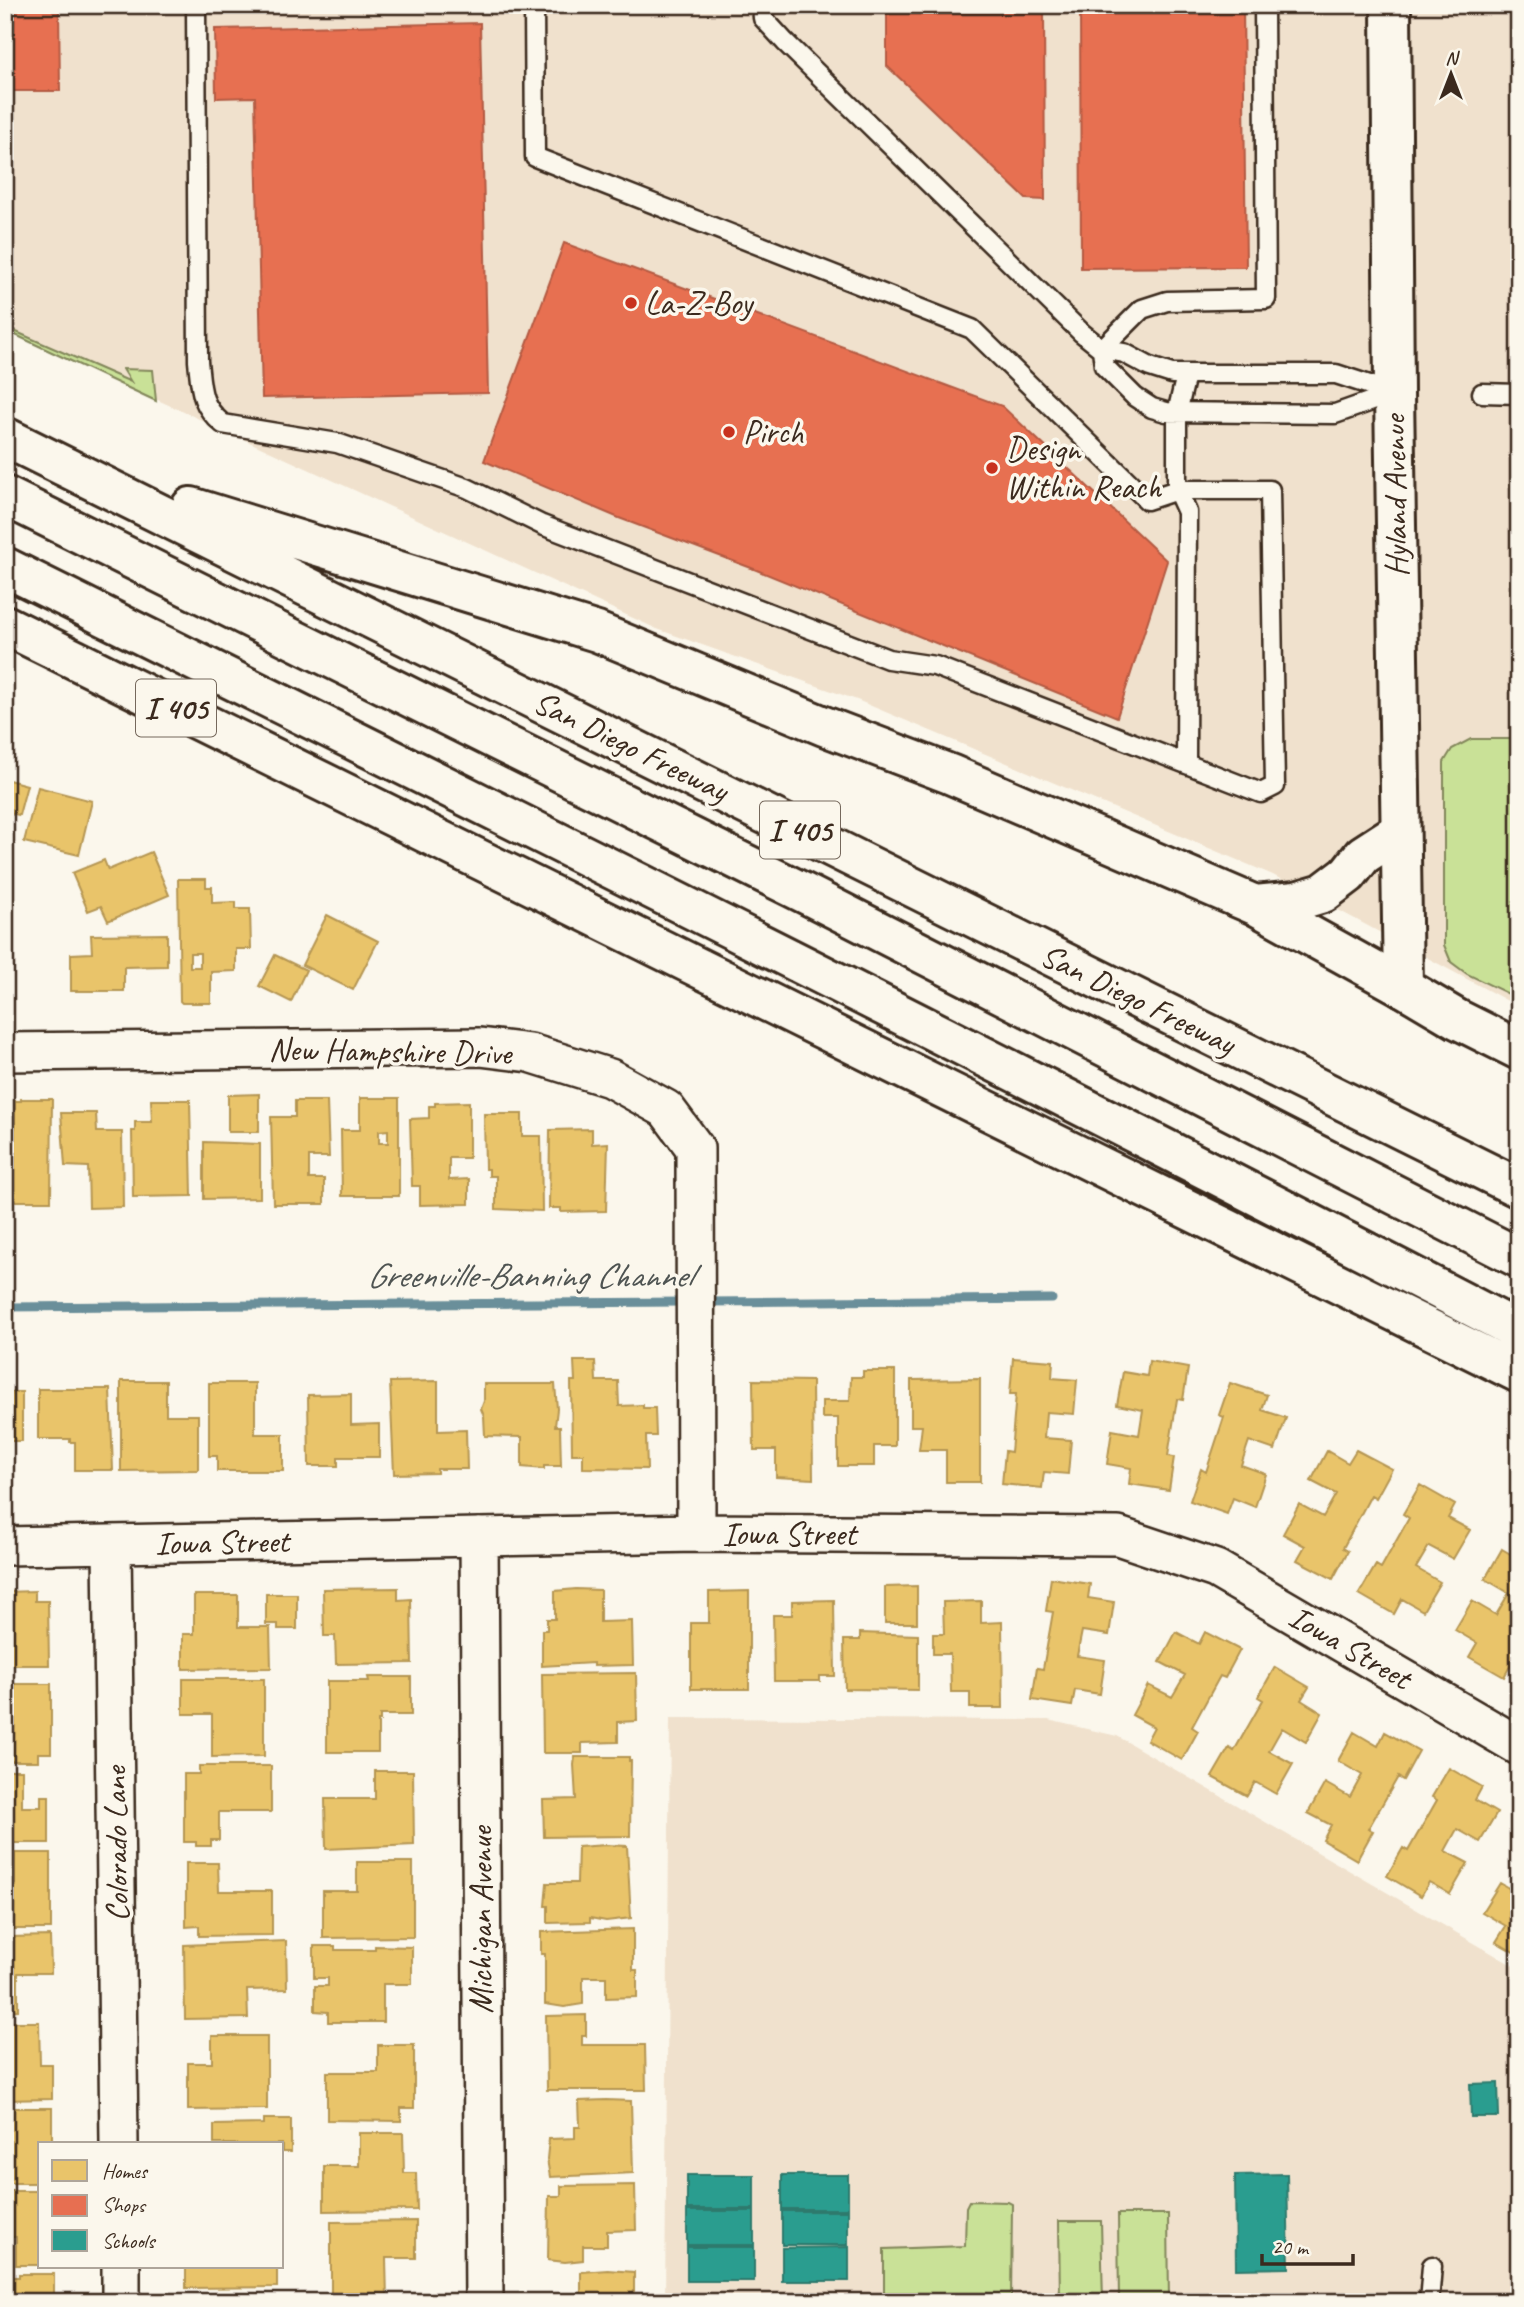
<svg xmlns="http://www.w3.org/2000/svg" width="1524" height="2307" viewBox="0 0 1524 2307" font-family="Caveat,sans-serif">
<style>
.built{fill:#f0e1cd}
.green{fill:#c9e197;stroke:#82865a;stroke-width:2}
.homes{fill:#e9c46a;stroke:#b59653;stroke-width:2;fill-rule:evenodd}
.shops{fill:#e76f51;stroke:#b35a42;stroke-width:2}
.schools{fill:#2a9d8f;stroke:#2f7a6d;stroke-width:2}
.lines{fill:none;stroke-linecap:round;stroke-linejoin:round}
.stream{stroke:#6b8f9a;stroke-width:9}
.service-casing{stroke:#3b2a1e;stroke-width:23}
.minor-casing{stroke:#3b2a1e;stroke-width:42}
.tertiary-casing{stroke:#3b2a1e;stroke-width:44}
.secondary-casing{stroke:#3b2a1e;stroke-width:44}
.motorway-casing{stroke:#3b2a1e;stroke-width:44}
.service{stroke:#fbf7ec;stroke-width:18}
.minor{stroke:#fbf7ec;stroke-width:37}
.tertiary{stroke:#fbf7ec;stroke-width:38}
.secondary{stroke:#fbf7ec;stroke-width:38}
.motorway{stroke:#fbf7ec;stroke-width:38}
.poi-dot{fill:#c8321e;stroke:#fbf7ec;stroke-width:2.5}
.labels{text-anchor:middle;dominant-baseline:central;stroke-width:7;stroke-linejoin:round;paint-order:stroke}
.shield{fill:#fbf7ec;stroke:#75685c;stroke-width:2}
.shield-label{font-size:32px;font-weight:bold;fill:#3b2a1e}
.poi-label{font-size:33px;fill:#3b2a1e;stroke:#fbf7ec;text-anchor:start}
.street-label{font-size:33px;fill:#3b2a1e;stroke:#fbf7ec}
.water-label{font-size:35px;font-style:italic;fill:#4f5452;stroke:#fbf7ec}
</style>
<rect width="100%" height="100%" fill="#fbf7ec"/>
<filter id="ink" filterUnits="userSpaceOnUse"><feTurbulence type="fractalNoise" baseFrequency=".0143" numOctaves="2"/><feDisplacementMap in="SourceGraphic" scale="14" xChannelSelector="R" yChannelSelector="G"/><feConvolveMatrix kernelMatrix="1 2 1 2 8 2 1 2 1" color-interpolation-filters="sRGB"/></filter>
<g filter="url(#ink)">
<!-- built -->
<path class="built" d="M5,5H1519V1007L1273,875L857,700L657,629L5,330Z
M670,1718L1048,1720L1117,1736L1519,1969V2302H665Z"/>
<!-- green -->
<path class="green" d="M5,327L131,382L123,369L153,370L156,401L5,330Z
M1471,739H1519V999L1467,974L1451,962L1444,945V762L1452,749Z
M969,2201L1008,2202L1012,2204L1011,2302H884V2249L965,2246L966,2207Z
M1118,2214H1168L1169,2302H1119Z
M1059,2221H1101L1103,2302H1060Z"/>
<!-- homes -->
<path class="homes" d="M5,779L27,785L19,815L5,812Z
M38,787L92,801L79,855L24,842Z
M151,852L169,895L108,921L101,906L88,911L72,873L104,860L108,870Z
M178,879H206V887H212V903L236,902V909H250L251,949H236V971L211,972V1003H182L180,1001ZM190,953H200V967H190Z
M327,915L378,941L353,990L302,965Z
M167,934V966L124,967V991H71V954L92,953L91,935Z
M275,955L306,970L291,1002L259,986Z
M259,1094V1132H228V1095Z
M360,1098H399V1196H342L341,1130H360ZM388,1130V1143H379V1131Z
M21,1099H52L51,1201H5V1128H15V1101H21Z
M151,1100H190L192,1196L133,1197L132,1131H135V1122H152Z
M295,1101H327L329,1157H309V1179H324V1204H273L271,1117H295Z
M469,1102V1158H449V1180L469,1179V1204L420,1205V1186H412L410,1119L429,1118V1106H435V1103Z
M61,1113H96L97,1132H122L123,1207L89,1208L88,1167L65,1166Z
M484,1114H522V1136H541L542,1211L496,1209V1176H489V1169H485Z
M592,1129V1144L608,1143L606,1211L561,1212V1208H549L550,1130Z
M204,1142L260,1144V1198L204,1199Z
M1013,1358L1053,1361L1052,1378L1077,1380L1074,1414L1046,1412L1044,1438L1071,1440L1068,1474L1044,1472L1042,1488L1002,1484L1005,1451L1011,1452L1016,1394H1010Z
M574,1361H595L596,1381H618L619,1406L643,1405V1408H655L656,1436H646L647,1469L583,1468V1454H572L571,1381H575Z
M1149,1361L1188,1368L1183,1400L1177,1399L1168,1456L1174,1457L1169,1490L1129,1484L1131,1468L1107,1464L1112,1430L1139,1435L1143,1410L1117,1405L1123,1372L1147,1376Z
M863,1371H895V1446H874V1466H838V1418H822V1401H850L851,1377H863Z
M980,1379V1482H946V1450H919L922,1426H911V1380Z
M753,1380L812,1381L813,1479L776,1477V1450H754Z
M121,1381H166V1415H198V1470L121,1471Z
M438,1381V1431L466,1430L467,1469H437V1473L394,1474L390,1382Z
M209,1383H255V1434H283V1471H217V1456H209Z
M1230,1383L1267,1395L1262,1410L1286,1418L1275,1450L1249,1441L1241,1465L1266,1474L1255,1507L1233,1498L1227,1514L1190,1501L1201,1469L1206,1472L1224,1417L1219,1415Z
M484,1384H555L557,1409L555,1426H560L561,1466H544V1469L522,1467V1437L485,1436L484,1416L481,1409L484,1401Z
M38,1389H110L113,1470H75V1442H70V1439H38Z
M11,1392H22V1441H5V1395H11Z
M351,1394V1425L379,1424V1457H338V1466H309L308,1395Z
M1356,1450L1392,1469L1376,1498L1371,1495L1343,1548L1348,1551L1333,1579L1297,1560L1305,1546L1283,1534L1299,1504L1323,1517L1336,1494L1311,1481L1327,1451L1348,1463Z
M1420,1485L1455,1505L1448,1518L1470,1530L1453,1559L1429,1546L1416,1568L1440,1582L1423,1611L1402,1599L1394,1614L1359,1594L1376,1565L1381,1568L1409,1518L1403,1514Z
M1502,1549L1519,1559V1639L1515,1646L1519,1650L1504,1677L1469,1657L1477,1643L1455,1630L1472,1601L1496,1615L1509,1593L1485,1579Z
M1051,1578L1090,1584L1088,1598L1114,1602L1109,1635L1082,1631L1077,1656L1105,1660L1100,1694L1075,1690L1072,1706L1032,1700L1037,1668L1043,1669L1053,1612L1046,1611Z
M917,1586V1623H885V1587Z
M398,1588V1600L411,1599L412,1663L336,1664L335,1636H324L323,1589Z
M576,1589L600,1590V1622L632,1621L633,1665L593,1666V1663L542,1666V1630H547V1619H555V1591Z
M35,1591V1601H48L49,1665H5V1592Z
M749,1591V1689H691V1623H709V1592Z
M266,1594H297V1629H278V1624H266Z
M194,1595H238V1627H270L271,1668L183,1669V1634H194Z
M834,1600L835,1676H820V1681H774L773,1615H792V1601Z
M981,1601V1623L1002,1622L1003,1708H970V1692H951L950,1654H933V1634H944L943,1602Z
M1176,1632L1199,1644L1205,1632L1240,1650L1225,1678L1220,1676L1192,1727L1198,1731L1182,1760L1147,1740L1154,1727L1132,1715L1148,1685L1172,1697L1185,1675L1160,1662Z
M860,1633L918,1635V1690L845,1689L844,1640H860Z
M1275,1667L1309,1687L1301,1700L1322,1713L1306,1742L1282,1728L1269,1751L1293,1764L1276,1794L1255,1782L1247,1796L1212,1777L1229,1748L1234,1751L1263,1700L1258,1697Z
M636,1673L637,1721L618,1722V1742L582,1743V1753H543L542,1674Z
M368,1677H411V1715H380V1721H378V1752H327V1681H369Z
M183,1679H264V1756L212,1757V1714H183Z
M14,1684H51V1753H38V1761H5V1714H14Z
M1354,1732L1378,1746L1385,1732L1419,1751L1403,1780L1398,1777L1368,1829L1373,1831L1357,1860L1323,1840L1331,1825L1308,1813L1325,1783L1350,1797L1362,1775L1338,1761Z
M575,1757H629V1761H631L630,1836L544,1837L543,1800L576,1799L574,1765Z
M199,1766H271V1812H219V1840H211V1846H196V1842H184V1774H199Z
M1449,1768L1482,1787L1475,1800L1497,1813L1480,1842L1457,1829L1445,1851L1468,1863L1450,1894L1429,1882L1421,1896L1387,1876L1403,1848L1408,1851L1437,1800L1432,1797Z
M5,1770H22V1807H41V1796H49V1843H5Z
M375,1771H413L414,1845L326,1849L325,1799H375Z
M606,1845L627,1846L631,1918L606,1921L590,1918V1922L548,1923V1906H545L547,1883H577L578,1847Z
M1519,1848V1864L1512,1860Z
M15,1853H51V1929H5V1884H15Z
M357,1862H413V1937L323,1938V1891H357Z
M186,1863H218L219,1891H272V1935L199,1936V1926L186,1927Z
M1500,1883L1519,1894V1955L1496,1942L1506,1926L1482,1912Z
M633,1929V1970H637V1997L606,1998V1977H583V2004L564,2007L545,2004V1954H541V1932Z
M50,1936L51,1973H18V2010L5,2011V1939H9V1937Z
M286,1941L287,1989L247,1990L248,2018L185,2019L184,1945Z
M314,1946H335V1950H375V1946L412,1947V1984H383V2022H328V2012L315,2011V1986H328V1978H314Z
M586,2015V2036H582V2045H645L646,2090H547L546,2016Z
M5,2022H39L40,2064H52V2099L5,2100Z
M212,2036H267V2109L188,2110V2063H212Z
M378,2045H414V2108H401V2121L327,2120V2072H378Z
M606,2100L631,2101L633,2173L550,2177L547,2159L549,2139L575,2138V2127H580L579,2101Z
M5,2108H52V2144H40L38,2183H5Z
M264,2119H291V2152H282V2144H214V2125L264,2124Z
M359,2133H403L404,2173H416L417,2210L324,2211V2166H359Z
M635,2185L636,2230L607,2231V2246H583V2260L565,2262L548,2260L549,2196H561V2186Z
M5,2191H40V2265H16V2237H5Z
M416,2221V2258H386L387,2299H331V2222Z
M186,2267H277V2287L186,2288Z
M608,2270L634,2272V2302H581V2272Z
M19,2274H54V2302H5V2277H19Z
M278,2297V2302H187V2298Z"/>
<!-- shops -->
<path class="shops" d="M5,5H59L60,91H5Z
M887,5H1044L1045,200L1026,199L887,66Z
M1080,5H1243L1246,267L1081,268Z
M480,23L488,393L262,398L255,97L216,98L215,29Z
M564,243L1002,406L1167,561L1117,717L754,569L619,518L484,461Z"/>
<!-- schools -->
<path class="schools" d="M1498,2083L1499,2117H1471L1470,2084Z
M1287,2174L1289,2268L1236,2269L1235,2175Z
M687,2175H754V2209H687Z
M782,2175H848V2209H782Z
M687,2211H754V2245H687Z
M782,2211H848V2245H782Z
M687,2247H754V2281H687Z
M849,2247V2281H782V2248Z"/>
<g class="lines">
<!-- stream -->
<path class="stream" d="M704,1302L1052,1299
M5,1307L686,1302"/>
<!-- service casing -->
<g class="service-casing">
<path id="service" d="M196,5L198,361C201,389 200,405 223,424L337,443L467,488L542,525L888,659L935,666L1261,793L1275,786L1270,490H1177L1187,512L1186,764
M534,5L535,157L972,329L1147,500L1177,490V413L1186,375
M762,5L763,18L785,42L1082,333L1102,349L1124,353L1150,367L1172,374H1336L1394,393
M1102,349L1142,309L1167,301L1266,299L1264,5
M1102,349L1104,366L1135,397L1152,408L1166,412L1335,414L1394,393
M1482,393L1519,394
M1429,2302L1432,2266"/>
</g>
<!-- minor casing -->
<g class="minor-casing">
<path id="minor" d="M5,1052L480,1047L530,1053L610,1078L666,1109L695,1148L696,1533
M479,1537L484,2302
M112,1545L119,2144
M5,1546L696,1533L1118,1536L1216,1569L1519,1746
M121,2267V2302"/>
</g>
<!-- tertiary casing -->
<g class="tertiary-casing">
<path id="tertiary" d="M1391,5L1394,393L1403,987"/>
</g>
<!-- secondary casing -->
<g class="secondary-casing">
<path id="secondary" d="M1403,987L1457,1019L1519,1050"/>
</g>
<!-- motorway casing -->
<g class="motorway-casing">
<path id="motorway" d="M5,437L1519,1188
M5,496L806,894L1519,1258
M191,507L597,632L824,726L950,774L1255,905L1403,987
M5,567C511,818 1017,1070 1519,1331
M5,625L1519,1373
M1255,905L1296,901L1323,893L1348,874L1363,855L1400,831"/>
</g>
<!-- service -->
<use href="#service" class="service"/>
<!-- minor -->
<use href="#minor" class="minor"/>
<!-- tertiary -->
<use href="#tertiary" class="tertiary"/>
<!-- secondary -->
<use href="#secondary" class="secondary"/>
<!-- motorway -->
<use href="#motorway" class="motorway"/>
</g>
</g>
<!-- markers -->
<g class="poi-dot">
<circle cx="631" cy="303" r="7"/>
<circle cx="729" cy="432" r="7"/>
<circle cx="992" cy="468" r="7"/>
</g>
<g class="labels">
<!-- shield labels -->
<g class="shield">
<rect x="136" y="679.5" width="80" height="57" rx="5"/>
<rect x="760" y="801.5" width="80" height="57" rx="5"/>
</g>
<g class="shield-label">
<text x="176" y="708">I 405</text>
<text x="800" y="830">I 405</text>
</g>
<!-- poi labels -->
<g class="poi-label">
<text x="645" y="303">La-Z-Boy</text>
<text x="743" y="432">Pirch</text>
<text x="1006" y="449">Design<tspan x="1006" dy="38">Within Reach</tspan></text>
</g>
<!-- street labels -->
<g class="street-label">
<text transform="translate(1395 496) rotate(-91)">Hyland Avenue</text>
<text transform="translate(631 746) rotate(26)">San Diego Freeway</text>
<text transform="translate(1138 999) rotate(26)">San Diego Freeway</text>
<text transform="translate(390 1051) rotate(1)">New Hampshire Drive</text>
<text x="789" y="1534">Iowa Street</text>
<text transform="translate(222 1542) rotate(-1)">Iowa Street</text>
<text transform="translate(1350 1647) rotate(30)">Iowa Street</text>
<text transform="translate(116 1844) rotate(-91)">Colorado Lane</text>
<text transform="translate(481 1920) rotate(-90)">Michigan Avenue</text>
</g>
<!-- water labels -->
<g class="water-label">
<text x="529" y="1275">Greenville-Banning Channel</text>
</g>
</g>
<!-- margin -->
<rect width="1524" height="2307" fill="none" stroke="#fbf7ec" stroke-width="28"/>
<rect x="14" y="14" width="1496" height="2279" fill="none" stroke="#3b2a1e" stroke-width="2.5" filter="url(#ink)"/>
<!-- legend -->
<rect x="38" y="2142" width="245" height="126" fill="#fbf7ec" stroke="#aea59a" stroke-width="2"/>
<rect x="52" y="2160" width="35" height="21" fill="#e9c46a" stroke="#aea59a" stroke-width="2"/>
<text x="102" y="2178" font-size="21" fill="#3b2a1e">Homes</text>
<rect x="52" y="2195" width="35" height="21" fill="#e76f51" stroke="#aea59a" stroke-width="2"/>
<text x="102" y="2212" font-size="21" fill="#3b2a1e">Shops</text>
<rect x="52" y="2230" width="35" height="21" fill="#2a9d8f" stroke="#aea59a" stroke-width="2"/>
<text x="102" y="2248" font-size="21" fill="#3b2a1e">Schools</text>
<!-- north arrow -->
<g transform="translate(1451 74)" stroke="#fbf7ec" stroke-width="5" paint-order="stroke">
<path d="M0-5L12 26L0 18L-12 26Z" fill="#3b2a1e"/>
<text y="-10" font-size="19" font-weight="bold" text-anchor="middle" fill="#3b2a1e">N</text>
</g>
<!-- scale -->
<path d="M1262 2254v10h91v-10" fill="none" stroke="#3b2a1e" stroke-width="3.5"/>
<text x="1272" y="2254" font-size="21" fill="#3b2a1e" stroke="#fbf7ec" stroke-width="5" paint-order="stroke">20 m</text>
</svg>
